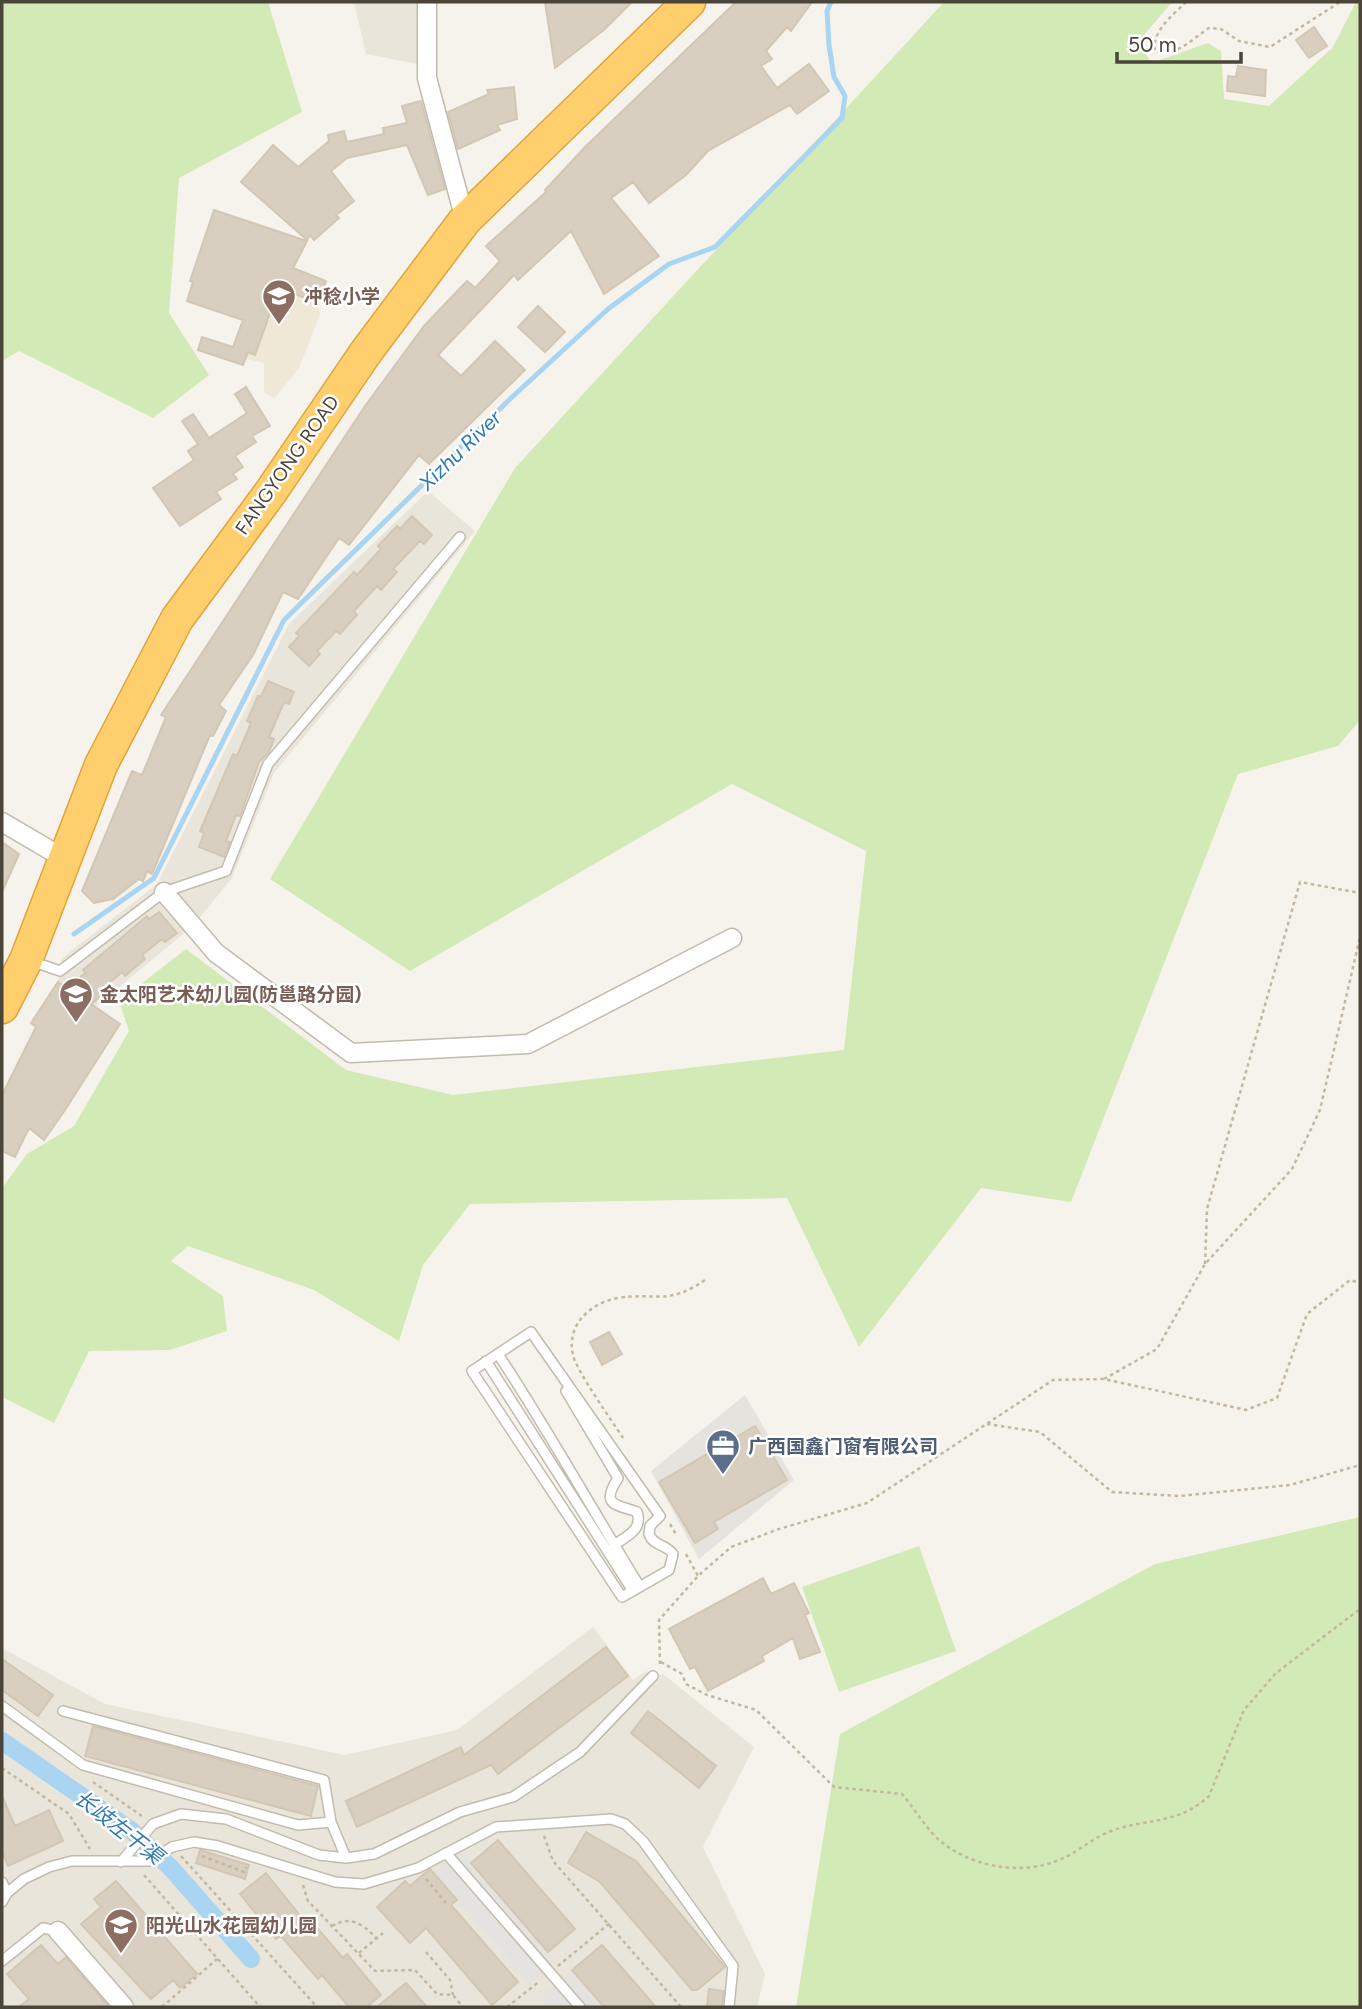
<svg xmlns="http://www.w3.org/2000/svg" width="1362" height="2009" viewBox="0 0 1362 2009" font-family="Figtree,'Noto Sans SC',sans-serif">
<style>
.residential{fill:#eae5da}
.industrial{fill:#e6e2dd}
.education{fill:#efe8d6}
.green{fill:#d2eab5}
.parking{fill:#e5e3e0}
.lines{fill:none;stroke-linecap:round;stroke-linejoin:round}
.stream{stroke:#a9d4f2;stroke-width:5}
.canal{stroke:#a9d4f2;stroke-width:18}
.building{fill:#d8cfc1;stroke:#d3c7b4;stroke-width:2}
.lane-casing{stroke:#c2bbae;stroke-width:12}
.street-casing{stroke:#c2bbae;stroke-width:21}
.highway-casing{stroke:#e0a43c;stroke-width:35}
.path{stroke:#c4b79f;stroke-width:2.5;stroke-dasharray:3.5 3.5;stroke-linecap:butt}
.lane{stroke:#fff;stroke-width:9}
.street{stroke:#fff;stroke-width:18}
.highway{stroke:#ffcf6e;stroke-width:32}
.labels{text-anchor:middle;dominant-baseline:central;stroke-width:5;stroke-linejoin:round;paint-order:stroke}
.education-label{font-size:19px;font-weight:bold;fill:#785e54;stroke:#fff;text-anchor:start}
.street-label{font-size:19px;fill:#4b4439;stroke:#fff}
.service-label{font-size:19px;font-weight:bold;fill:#4e5e75;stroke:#fff;text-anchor:start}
.water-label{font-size:21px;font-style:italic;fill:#2e7ab2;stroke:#fff}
</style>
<rect width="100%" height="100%" fill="#f6f3ec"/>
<!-- residential -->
<path class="residential" d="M354,2H430L427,66L366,54Z
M428,491L475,531L274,773L232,878L193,926L95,1007L58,982L62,958L157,884L289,624Z
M593,1627L633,1680L646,1671L653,1676L663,1674L754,1747L703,1847L765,1974L757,2007H2V1648L105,1704L345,1755L457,1730Z"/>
<!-- industrial -->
<path class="industrial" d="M745,1395L794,1480L699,1559L651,1471Z"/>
<!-- education -->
<path class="education" d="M265,258L326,281L318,303L320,315L299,368L274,399L264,391V363L246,359L243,365L198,350L202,337L234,347Z"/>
<!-- green -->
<path class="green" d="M2,2H268L302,112L179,178L169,313L209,375L153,418L19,351L2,361Z
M944,2H1172L1139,41L1151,63L1208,43L1221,51L1224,99L1269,106L1333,47L1356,2H1360V720L1338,746L1238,774L1071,1202L981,1188L859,1347L787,1198L470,1204L423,1265L399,1341L314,1290L188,1246L171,1261L223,1296L227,1331L170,1350L89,1351L54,1423L2,1397V1188L27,1154L74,1126L129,1031L119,1001L186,949L346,1070L453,1095L844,1050L866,851L732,784L410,971L270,879L515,468Z
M1360,1517V2007H796L840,1734L1155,1564Z
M919,1546L956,1651L839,1692L802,1587Z"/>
<!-- parking -->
<path class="parking" d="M459,1850L556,1961L529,1984L433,1872Z
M572,1970L604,2007H549L541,1997Z"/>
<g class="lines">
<!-- stream -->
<path class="stream" d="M74,934L154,878L284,620L511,398L608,309L669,264L715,247L842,118L845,96L834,77L829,45L827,11L831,2"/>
<!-- canal -->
<path class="canal" d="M2,1741L132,1831L171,1868L251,1959"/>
</g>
<!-- building -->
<path class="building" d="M545,2H632L605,29L555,68Z
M736,2H812L791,31L787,27L766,51L772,59L761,66L777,88L809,64L829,91L797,114L790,105L708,151L686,175L649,203L633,182L611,198L659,256L604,294L571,231L518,280L514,275L438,355L461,376L495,341L525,370L429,464L419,455L349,545L339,538L298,599L283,592L253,655L219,705L226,711L213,736L210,735L152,874L147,871L143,881L139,879L113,899L94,903L82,891L132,771L142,775L166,717L161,715L365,406L424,326L467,281L475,288L500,261L486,246L546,192L545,190L585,147Z
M1314,27L1327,46L1309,58L1296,40Z
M1238,66L1266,70L1265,96L1227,91L1228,76L1236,77Z
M514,87L517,119L497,125L500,130L458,149L448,112L489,94L487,90Z
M421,101L445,189L428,195L407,145L347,158L331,171L354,201L336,215L339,218L314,240L310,235L307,240L241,182L273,145L298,167L329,141L328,135L344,131L347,142L384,134L383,128L407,123L402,106Z
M214,210L307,241L293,268L326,281L318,303L279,288L255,355L248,352L243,365L198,350L202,337L233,347L243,320L187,301L193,282L190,281Z
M538,306L565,332L545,352L518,327Z
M246,387L270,426L252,436L256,442L235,456L243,467L233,474L237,479L216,492L221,499L180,526L153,488L194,460L188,451L198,444L182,421L193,414L209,438L247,413L235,394Z
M412,516L432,535L424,544L420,541L393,569L397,572L381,590L377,586L354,611L357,615L340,634L336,631L317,651L320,654L309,666L289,647L299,636L296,633L354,572L357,575L381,549L378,546L397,526L400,529Z
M268,681L294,692L289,704L284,702L269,737L274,739L269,752L259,762L240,816L236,815L226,841L230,842L224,857L199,847L204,833L200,831L233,754L237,756L251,723L247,721L258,696L261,697Z
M2,842L19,854L2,892Z
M159,912L177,933L165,942L162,939L142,955L145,959L125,976L122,972L101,990L104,994L91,1004L120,1024L65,1110L44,1140L29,1128L15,1157L2,1151V1095L36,1027L31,1023L58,982L67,988L85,973L83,970L147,916L149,919Z
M609,1332L622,1354L602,1365L590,1342Z
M755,1426L787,1480L714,1522L718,1529L695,1543L659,1482Z
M763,1578L771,1594L794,1583L809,1613L805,1615L820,1652L800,1659L793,1638L762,1656L764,1661L708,1691L695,1667L690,1669L669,1629Z
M606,1647L628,1676L498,1774L491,1765L357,1827L346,1801L461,1747L464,1755Z
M2,1659L53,1695L38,1716L2,1690Z
M648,1711L716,1766L699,1788L631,1733Z
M93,1726L318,1786L311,1816L85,1756Z
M2,1796L15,1826L49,1810L63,1841L8,1866L2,1851Z
M586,1832L636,1861L725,1967L697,1990H692L600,1882L568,1863Z
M498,1840L575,1929L548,1952L471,1863Z
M200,1850L249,1865L245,1879L196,1863Z
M430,1869L457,1900L451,1905L518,1982L492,2005L426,1928L410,1943L377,1907L405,1881L410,1886Z
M266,1873L302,1918L306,1915L343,1958L347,1954L381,1995L367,2007H349L322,1975L318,1979L281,1936L276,1939L240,1894Z
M116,1881L197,1974L180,1988L173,1980L151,1999L81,1924L101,1907L94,1899Z
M41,1945L58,1964L66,1957L109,2007H19L29,1999L7,1974Z
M602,1945L656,2007H604L572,1970Z
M406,1983L427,2007H377Z
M709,1989L724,1991L722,2007H707Z"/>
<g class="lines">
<!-- lane casing -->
<g class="lane-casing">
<path id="lane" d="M31,961L60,971L164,892L226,871L268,764L460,537
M531,1332L660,1516L650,1526L649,1534C653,1546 666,1544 673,1554L669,1570L622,1597L472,1371Z
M498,1354C548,1430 592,1509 640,1587
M486,1361L633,1591
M566,1391L618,1478C600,1506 616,1504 637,1512C643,1530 627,1536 614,1545
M2,1706L83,1765L298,1825L331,1822
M63,1711L324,1780L331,1822L346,1858
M446,1853L580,2007
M121,1862L153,1824L181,1814L226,1819L319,1855L346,1858L374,1854L460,1812L513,1797L580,1752L653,1676
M2,1882L7,1893
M2,1902L7,1893L24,1879L49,1867L72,1861H149L172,1847L194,1842L218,1846L335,1882L364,1884L418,1868L496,1827L611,1819L625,1824L643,1841L733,1966L729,2007
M2,1961L43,1928L58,1931"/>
</g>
<!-- street casing -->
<g class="street-casing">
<path id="street" d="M427,2V78L465,220
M2,822L65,859
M164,892L216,953L351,1053L528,1044L732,938
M58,1931L124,2007"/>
</g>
<!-- highway casing -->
<g class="highway-casing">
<path id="highway" d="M2,1007L26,960L101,765L177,619L270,493L366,352L465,220L689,2"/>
</g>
<!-- path -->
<path class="path" d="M1186,2C1173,15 1151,32 1155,51C1172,60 1195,37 1209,28L1221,29L1239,41L1270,47L1340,2
M1205,1264L1207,1209L1300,882L1360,893
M1104,1379L1157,1349L1205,1264L1292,1169L1320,1110L1360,937
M987,1424L1040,1432L1112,1492L1179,1496L1290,1485L1360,1465
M623,1438C612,1421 576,1370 573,1355C566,1325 590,1303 618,1298C657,1292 667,1306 705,1280
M670,1524L677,1536
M686,1554L698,1576
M661,1662L682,1674L686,1684L707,1695L756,1710L834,1787L902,1794C914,1808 925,1827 939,1840C971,1867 1020,1876 1059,1860C1077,1853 1092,1838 1111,1831C1147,1818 1178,1825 1209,1796L1244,1710L1276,1673L1360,1609
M660,1664L659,1620L698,1576L731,1547L779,1529L867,1503L1053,1380L1104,1379L1246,1410L1277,1398L1307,1314L1350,1280L1360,1283
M2,1768L69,1814L90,1849
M93,1782L142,1816
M544,1836L553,1861L681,2007
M181,1856L317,2007
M202,1856L244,1872L246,1867
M144,1875L260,2007
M426,1879L446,1903
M303,1885L308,1901L375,1971L415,1970L437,1994L453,1995L463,2007
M332,1926C351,1915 363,1924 377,1939
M426,1952L450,1980L453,1995
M359,1953L383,1933
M558,1966L610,1923
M162,2007L217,1959
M507,2007L540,1981"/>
<!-- lane -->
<use href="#lane" class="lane"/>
<!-- street -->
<use href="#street" class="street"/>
<!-- highway -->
<use href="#highway" class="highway"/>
</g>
<!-- icons -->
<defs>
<g id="school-pin" transform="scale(1.75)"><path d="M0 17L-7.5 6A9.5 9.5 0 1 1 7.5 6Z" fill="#8d6e63" stroke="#fff"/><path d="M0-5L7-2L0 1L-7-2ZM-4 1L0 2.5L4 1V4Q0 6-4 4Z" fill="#fff"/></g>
<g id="office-pin" transform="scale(1.75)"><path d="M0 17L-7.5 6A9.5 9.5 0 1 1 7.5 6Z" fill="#5c6f8a" stroke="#fff"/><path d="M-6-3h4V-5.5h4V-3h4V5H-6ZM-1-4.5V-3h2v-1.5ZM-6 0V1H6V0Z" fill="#fff"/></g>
</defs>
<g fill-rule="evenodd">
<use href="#school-pin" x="279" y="296"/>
<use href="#school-pin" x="76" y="994"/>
<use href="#office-pin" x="723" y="1446"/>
<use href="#school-pin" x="121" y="1925"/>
</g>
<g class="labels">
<!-- education labels -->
<g class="education-label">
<text x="304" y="296">冲稔小学</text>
<text x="100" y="994">金太阳艺术幼儿园(防邕路分园)</text>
<text x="146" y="1925">阳光山水花园幼儿园</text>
</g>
<!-- street labels -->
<g class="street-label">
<text transform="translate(287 465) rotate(-55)">FANGYONG ROAD</text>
</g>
<!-- service labels -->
<g class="service-label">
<text x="748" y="1446">广西国鑫门窗有限公司</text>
</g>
<!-- water labels -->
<g class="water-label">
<text transform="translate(460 450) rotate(-44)">Xizhu River</text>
<text transform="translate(119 1827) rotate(38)">长歧左干渠</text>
</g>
</g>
<!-- border -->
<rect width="1362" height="2009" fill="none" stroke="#4b4439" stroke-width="7"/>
<!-- scale -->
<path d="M1117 52v10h124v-10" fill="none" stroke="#4b4439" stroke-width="3.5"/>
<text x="1128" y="52" font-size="21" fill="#4b4439" stroke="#ffffff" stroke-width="5" paint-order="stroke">50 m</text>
</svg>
